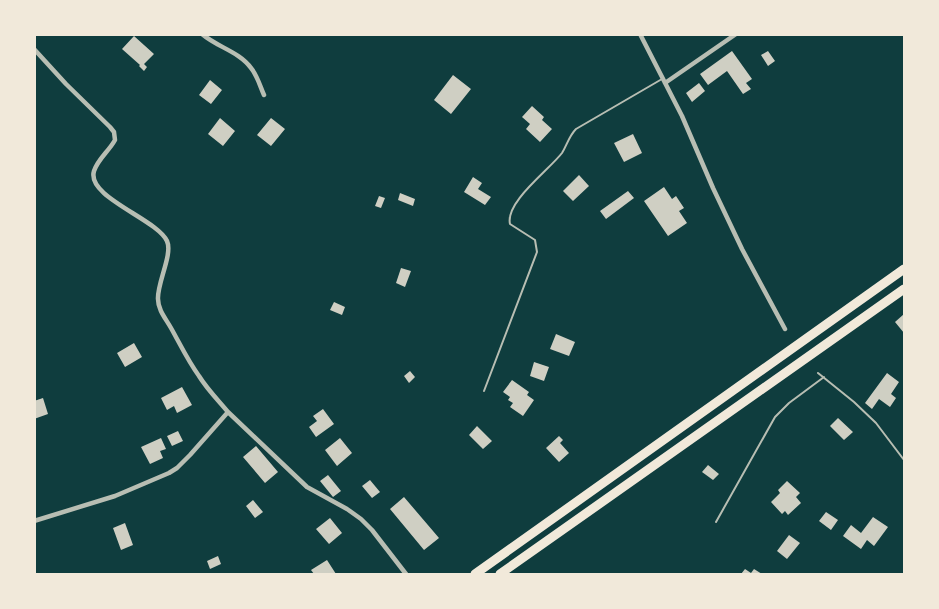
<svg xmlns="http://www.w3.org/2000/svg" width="939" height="609" viewBox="0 0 939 609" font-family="Mulish,sans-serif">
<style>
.building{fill:#cfcfc3}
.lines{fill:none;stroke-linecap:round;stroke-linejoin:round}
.service{stroke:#b8beb3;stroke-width:2}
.minor{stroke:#b8beb3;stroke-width:4.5}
.motorway{stroke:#f1e9da;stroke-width:9}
</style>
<rect width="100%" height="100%" fill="#0f3d3e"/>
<!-- building -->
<path class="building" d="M134,36L154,54L144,64L147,67L144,71L139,66L140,65L122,49Z
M732,51L752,79L746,83L751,89L743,94L727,71L708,85L700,74Z
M768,51L775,61L768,66L761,55Z
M453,75L471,89L451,114L434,100Z
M210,80L222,90L211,104L199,95Z
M699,83L705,91L692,102L686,93Z
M532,106L544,117L542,120L552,129L540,142L526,129L530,124L522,117Z
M220,118L235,131L223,146L208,134Z
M271,118L285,129L271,146L257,135Z
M633,134L642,153L624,162L614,143Z
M579,175L589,186L573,201L563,191Z
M473,177L482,183L478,189L491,197L485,205L464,192Z
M664,187L672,199L676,196L684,208L679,211L687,223L668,236L644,201Z
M628,191L634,198L606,219L600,211Z
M400,193L415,199L413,206L398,200Z
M379,196L385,198L381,208L375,206Z
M401,268L411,271L405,287L396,283Z
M334,302L345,307L342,315L330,310Z
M904,314V333L895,322Z
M556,334L575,342L569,356L550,349Z
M134,343L142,357L125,367L117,353Z
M534,362L549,367L544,381L530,376Z
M410,371L415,377L409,383L404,376Z
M887,373L899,382L891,394L896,398L890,407L879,399L872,409L865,403Z
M512,380L529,392L527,395L534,400L523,416L510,407L513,403L508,400L510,397L503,392Z
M182,387L192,405L177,413L174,406L167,410L161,398Z
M43,398L48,414L34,419V401Z
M323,409L334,424L316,437L309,427L317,421L313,416Z
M838,418L853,432L844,440L830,426Z
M477,426L492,441L483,449L469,435Z
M178,431L183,441L172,446L167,436Z
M559,436L563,440L560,443L569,453L559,462L546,448Z
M161,438L166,449L160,451L163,458L150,464L141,447Z
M340,438L352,453L337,466L325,450Z
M256,446L278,472L265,483L243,457Z
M708,465L719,474L713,480L702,472Z
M328,475L341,491L333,497L320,481Z
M370,480L380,492L372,498L362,486Z
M787,481L800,493L796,497L801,503L788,515L785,511L782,514L771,502L780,493L778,490Z
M404,497L439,538L424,550L390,509Z
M253,500L263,512L255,518L246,506Z
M826,512L838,520L831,530L819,521Z
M873,517L888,527L874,546L867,540L861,549L843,536L851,525L861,533Z
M330,518L342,533L329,544L316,529Z
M125,523L133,545L121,550L113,528Z
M789,535L800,543L787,559L777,551Z
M218,556L221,564L210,569L207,561Z
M327,560L336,574H314L311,570Z
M745,569L751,573L754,569L762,574H741Z"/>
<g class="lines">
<!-- service -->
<path class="service" d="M818,373L854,402L876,423L904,460
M484,391L537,252L535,240L510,224C505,202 549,170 562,153C567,145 569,136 576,129L662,79
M716,522L775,417L789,403L824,377"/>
<!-- minor -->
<path class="minor" d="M202,34C217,47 240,52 251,68C257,75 260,86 264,95
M640,34L682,116L713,188L742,249L785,329
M34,49L66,84L110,127L114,132L115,140C109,151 98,159 94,171C86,197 157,219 167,241C173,254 157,283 158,299C158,310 166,319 171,328C180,344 188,361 199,376C207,389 218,400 228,412L190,455L177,468L169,473L115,496L34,521
M665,83L736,34
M228,412L307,487L347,509L361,519L372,530L406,574"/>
<!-- motorway -->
<path class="motorway" d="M475,574L904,269
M500,574L904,289"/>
</g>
<!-- border -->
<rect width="939" height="609" fill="none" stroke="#f1e9da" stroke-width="72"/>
</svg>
